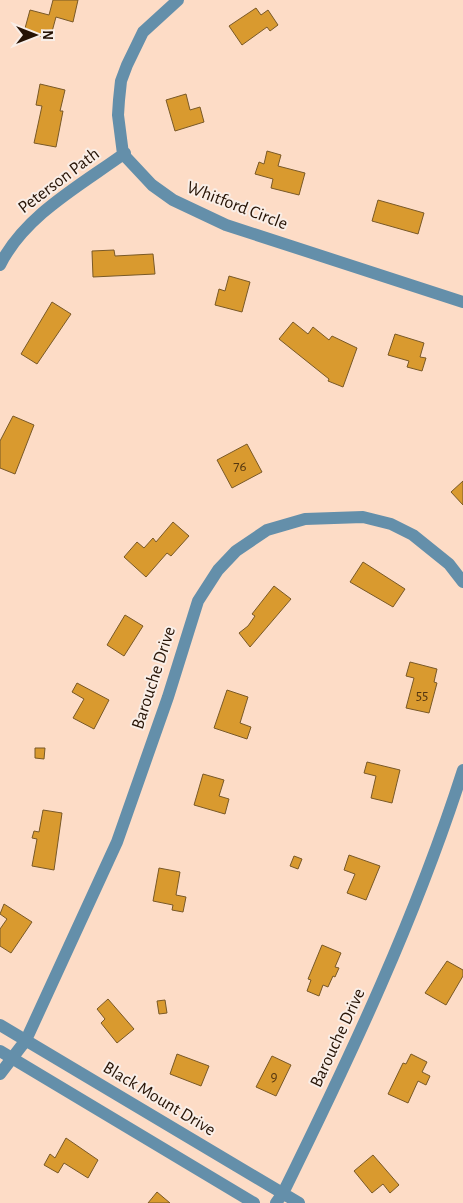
<svg xmlns="http://www.w3.org/2000/svg" width="463" height="1203" viewBox="0 0 463 1203" font-family="'Alegreya Sans',sans-serif">
<style>
.building{fill:#d99a2f;stroke:#795927}
.lines{fill:none;stroke-linecap:round;stroke-linejoin:round}
.minor{stroke:#648faa;stroke-width:12}
.labels{text-anchor:middle;dominant-baseline:central;stroke-width:4;stroke-linejoin:round;paint-order:stroke}
.number-label{font-size:15px;fill:#533510}
.street-label{font-size:18px;fill:#261305;stroke:#f9eee7}
</style>
<rect width="100%" height="100%" fill="#fddcc6"/>
<!-- building -->
<path class="building" d="M53,0H78L73,22L56,17L50,39L24,32L30,10L49,15Z
M256,8L261,15L268,10L278,25L270,31L267,27L242,45L229,26Z
M40,84L65,90L60,111H63L56,147L34,143L42,106L36,105Z
M186,94L190,110L200,107L204,122L175,131L166,100Z
M267,151L281,155L278,166L305,173L299,195L271,188L273,179L255,174L259,162L264,164Z
M378,200L424,213L418,234L372,221Z
M114,250L115,256L153,254L155,274L93,277L92,251Z
M229,276L250,282L242,312L215,305L219,289L225,291Z
M52,302L71,314L37,364L21,354Z
M293,322L308,334L313,327L329,340L332,336L357,348L343,387L328,381L329,379L279,339Z
M395,334L424,343L420,357L426,358L422,371L407,367L409,361L388,355Z
M13,416L34,425L15,474L0,468V441Z
M247,444L262,472L232,488L217,460Z
M463,481V505L451,492Z
M173,522L189,536L171,556L167,553L146,577L124,557L137,542L144,548L153,538L156,542Z
M363,562L405,589L393,607L350,582Z
M274,586L291,599L250,647L239,633L248,626L255,616L252,614Z
M125,615L143,626L124,656L107,645Z
M410,662L437,669L434,682L437,683L429,713L406,708L414,678L406,676Z
M77,683L109,700L94,729L73,718L84,699L72,692Z
M227,690L248,697L240,723L251,727L247,739L214,728Z
M35,748H45L44,759L35,758Z
M367,762L400,770L392,803L371,798L376,776L364,773Z
M203,774L224,780L219,796L229,799L225,814L194,805Z
M43,810L62,813L54,870L32,866L37,839L32,838L34,831L39,832Z
M349,855L380,866L366,900L347,893L355,874L344,870Z
M294,856L302,859L298,869L290,866Z
M159,868L180,872L176,895L186,897L183,912L172,910L173,905L153,901Z
M4,904L32,922L11,953L0,946V929L7,919L0,914Z
M322,945L341,953L335,967L339,968L335,977L333,976L328,987L323,985L319,996L307,991L311,980L308,979Z
M447,961L463,970V976L446,1005L425,993Z
M108,999L134,1029L117,1043L101,1023L105,1019L97,1009Z
M165,1000L167,1013L159,1014L157,1001Z
M177,1054L209,1066L201,1086L170,1074Z
M411,1054L427,1062L422,1072L430,1076L426,1085L418,1081L408,1103L388,1094L403,1063L406,1064Z
M272,1056L291,1065L276,1096L256,1087Z
M66,1138L98,1160L88,1178L64,1163L58,1173L44,1165L50,1154L55,1158Z
M373,1155L399,1185L390,1193L383,1184L372,1193L354,1171Z
M157,1192L170,1203H148Z"/>
<g class="lines">
<!-- minor -->
<path class="minor" d="M178,0L143,32L127,65L121,81L119,100L118,115L123,154L152,185L173,200L226,225L463,302
M0,265C25,215 81,185 125,153
M0,1025L299,1203
M0,1051L254,1203
M0,1074L26,1040L117,842L168,697L198,601L218,570L236,551L267,530L305,519L363,517L391,524L413,535L449,564L463,582
M276,1203L283,1193C351,1055 416,917 463,770"/>
</g>
<g class="labels">
<!-- number labels -->
<g class="number-label">
<text x="240" y="466">76</text>
<text x="422" y="695">55</text>
<text x="274" y="1076">9</text>
</g>
<!-- street labels -->
<g class="street-label">
<text transform="translate(59 181) rotate(-37)">Peterson Path</text>
<text transform="translate(237 206) rotate(21)">Whitford Circle</text>
<text transform="translate(154 678) rotate(-72)">Barouche Drive</text>
<text transform="translate(338 1038) rotate(-65)">Barouche Drive</text>
<text transform="translate(159 1099) rotate(31)">Black Mount Drive</text>
</g>
</g>
<!-- north arrow -->
<g transform="translate(35 35) rotate(90)" stroke="#f9eee7" stroke-width="4" paint-order="stroke">
<path d="M0-4L9 19L0 12L-9 19Z" fill="#261305"/>
<text y="-8" font-size="14" font-weight="bold" text-anchor="middle" fill="#261305">N</text>
</g>
</svg>
